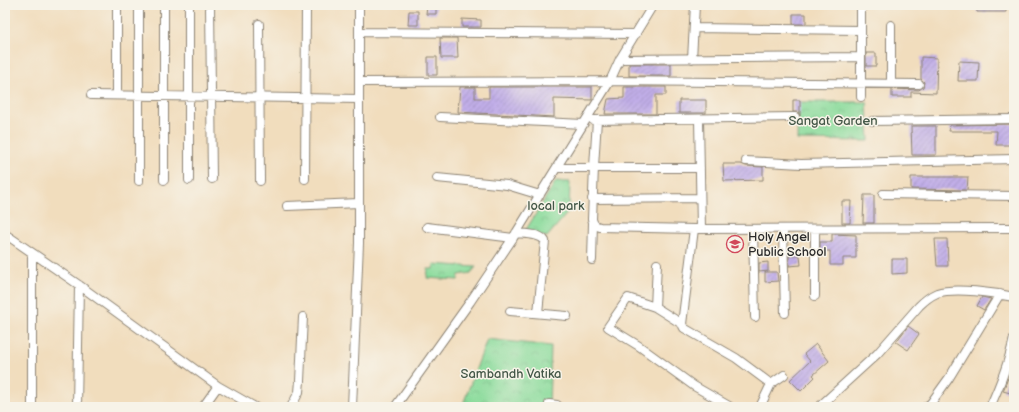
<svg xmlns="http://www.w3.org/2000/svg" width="1019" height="412" viewBox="0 0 1019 412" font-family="'Balsamiq Sans',sans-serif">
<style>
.park{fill:url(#park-crowns);stroke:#5a8363}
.building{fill:url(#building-hatch)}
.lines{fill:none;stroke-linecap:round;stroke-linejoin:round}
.minor-casing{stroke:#8e8474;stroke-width:10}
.minor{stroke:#fff;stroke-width:8}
.labels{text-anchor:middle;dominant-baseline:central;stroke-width:3;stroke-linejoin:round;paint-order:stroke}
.park-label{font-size:13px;fill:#435747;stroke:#f7f3e8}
.poi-label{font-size:13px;fill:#2b2b2b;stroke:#f7f3e8;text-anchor:start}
</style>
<defs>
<pattern id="park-crowns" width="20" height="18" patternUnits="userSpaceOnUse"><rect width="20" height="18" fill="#8adb9b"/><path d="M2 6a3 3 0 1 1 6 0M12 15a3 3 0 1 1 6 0" fill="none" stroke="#77bc86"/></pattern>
<pattern id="building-hatch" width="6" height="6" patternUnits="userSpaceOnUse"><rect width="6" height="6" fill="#c1aee8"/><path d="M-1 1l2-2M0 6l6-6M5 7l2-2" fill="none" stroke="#9d8ebc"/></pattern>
</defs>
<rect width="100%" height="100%" fill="#f7f3e8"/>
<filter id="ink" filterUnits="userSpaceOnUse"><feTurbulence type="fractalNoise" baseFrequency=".025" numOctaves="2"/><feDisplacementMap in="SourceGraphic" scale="8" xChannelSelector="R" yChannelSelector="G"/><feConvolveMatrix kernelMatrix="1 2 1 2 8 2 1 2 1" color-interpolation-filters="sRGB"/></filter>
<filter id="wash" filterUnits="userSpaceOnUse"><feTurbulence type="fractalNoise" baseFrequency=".012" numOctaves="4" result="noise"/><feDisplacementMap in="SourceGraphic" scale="16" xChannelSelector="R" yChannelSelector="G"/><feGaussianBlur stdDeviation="0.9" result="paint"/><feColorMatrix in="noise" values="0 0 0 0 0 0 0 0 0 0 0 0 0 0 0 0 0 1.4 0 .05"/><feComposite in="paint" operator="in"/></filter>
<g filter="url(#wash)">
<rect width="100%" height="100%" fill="#f1ddbd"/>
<!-- park -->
<path class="park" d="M798,102H867L869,141L797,140Z
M556,181L570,182L569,211L547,237L524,233Z
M434,264L476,267L471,273L459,275L458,280L427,278L428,269H433Z
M487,339L551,346L549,407H462Z"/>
<g id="blocks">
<!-- building -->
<path class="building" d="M427,5H436V14H426Z
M976,5H1006V12H977Z
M409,11H418V25H408Z
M793,14H806V24H793Z
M462,19L481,20V27H462Z
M440,38H457L458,58H441Z
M866,53H876V66H866Z
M428,57H437V75H428Z
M921,57L937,58L936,93L911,92V97H892V89L919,90L923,87L924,82L921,79Z
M959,61L979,62L978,81H958Z
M629,64H671V76H629Z
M460,87H475V98H489V87H592V100L554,99V117L458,112Z
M624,87H666V95H656V114H605L608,99L624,98Z
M679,100H706V113H679Z
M793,100H800V116L798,112H793Z
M1014,124V145H996L997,131H949L950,125Z
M911,126H936V155H912Z
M723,164H741L746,166L763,167V180L724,181Z
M911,177H968L967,190L911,189Z
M864,195H874V223H863Z
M842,201H851L850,223H842Z
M832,234L856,235V258H843V265H830V251H820V242H832Z
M935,239H947L948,266H937Z
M789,256H800L801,265L789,266Z
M892,259H907V273L892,274Z
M768,262V271L759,272V263Z
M765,272H777L778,281L765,282Z
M982,297L991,299L984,310L977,306Z
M908,326L919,334L908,350L896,342Z
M816,344L829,361L813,375L815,377L801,391L790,380L810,361L804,354Z
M1008,378L1014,380V394L1003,391Z"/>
</g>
</g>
<g filter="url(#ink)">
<use href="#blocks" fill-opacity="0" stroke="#8e8474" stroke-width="1"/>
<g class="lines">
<!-- minor casing -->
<g class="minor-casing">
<path id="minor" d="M117,5V95
M164,5V180
M210,5L212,179
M259,24L260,181
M891,25V83
M694,28L860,30
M359,32L636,34
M620,59L860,57
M692,59L695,5
M359,82L610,81L919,84
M91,95L359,99
M861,97V5
M440,117L583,124
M699,119L701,229
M593,120L795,117
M597,120L594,167L592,219C593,224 595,226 600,227L694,229L1014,228
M872,121L1014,119
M746,161L801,164L1014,159
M557,168H700
M437,178L507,185L540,195
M305,179L306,5
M189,180V5
M139,181V5
M883,194L1014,196
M592,199L700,198
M287,206L359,203
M427,227L513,238
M694,229L682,324L684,328L736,358L771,384
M753,229L755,317
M783,229L785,313
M815,229V296
M516,233C525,234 540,233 545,241L538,313
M5,234L79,285L218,386L255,407
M592,260L593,223
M655,307L657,264
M510,311L567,316
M682,324L655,307L628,298L608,327L639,346L694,386L729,406
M549,404L557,405L559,407
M32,407V253
M77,407L79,285
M203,407L218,386
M291,407L299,392L300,381L303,317
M352,407L359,243V5
M395,407L470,302L513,238L610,81L620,59L653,5
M760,407L771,384L784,375
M819,407L877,354L919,306C924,301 930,296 937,293C955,287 995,293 1014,297
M926,407L931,403L949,378L1000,294
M990,407C1000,385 1009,362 1014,338"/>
</g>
<!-- minor -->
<use href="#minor" class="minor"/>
</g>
</g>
<!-- icons -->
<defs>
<g id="school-ring" transform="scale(0.9)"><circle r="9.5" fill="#f7f3e8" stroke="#d1495b" stroke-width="1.5"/><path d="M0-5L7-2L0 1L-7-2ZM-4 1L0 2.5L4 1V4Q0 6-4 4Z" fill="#d1495b"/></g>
</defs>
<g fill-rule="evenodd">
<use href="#school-ring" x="735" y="244"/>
</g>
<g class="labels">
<!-- park labels -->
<g class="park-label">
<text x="833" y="121">Sangat Garden</text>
<text x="556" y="206">local park</text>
<text x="511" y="374">Sambandh Vatika</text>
</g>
<!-- poi labels -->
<g class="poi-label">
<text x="748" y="237">Holy Angel<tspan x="748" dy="15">Public School</tspan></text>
</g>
</g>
<!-- margin -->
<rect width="1019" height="412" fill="none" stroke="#f7f3e8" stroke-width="20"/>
</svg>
